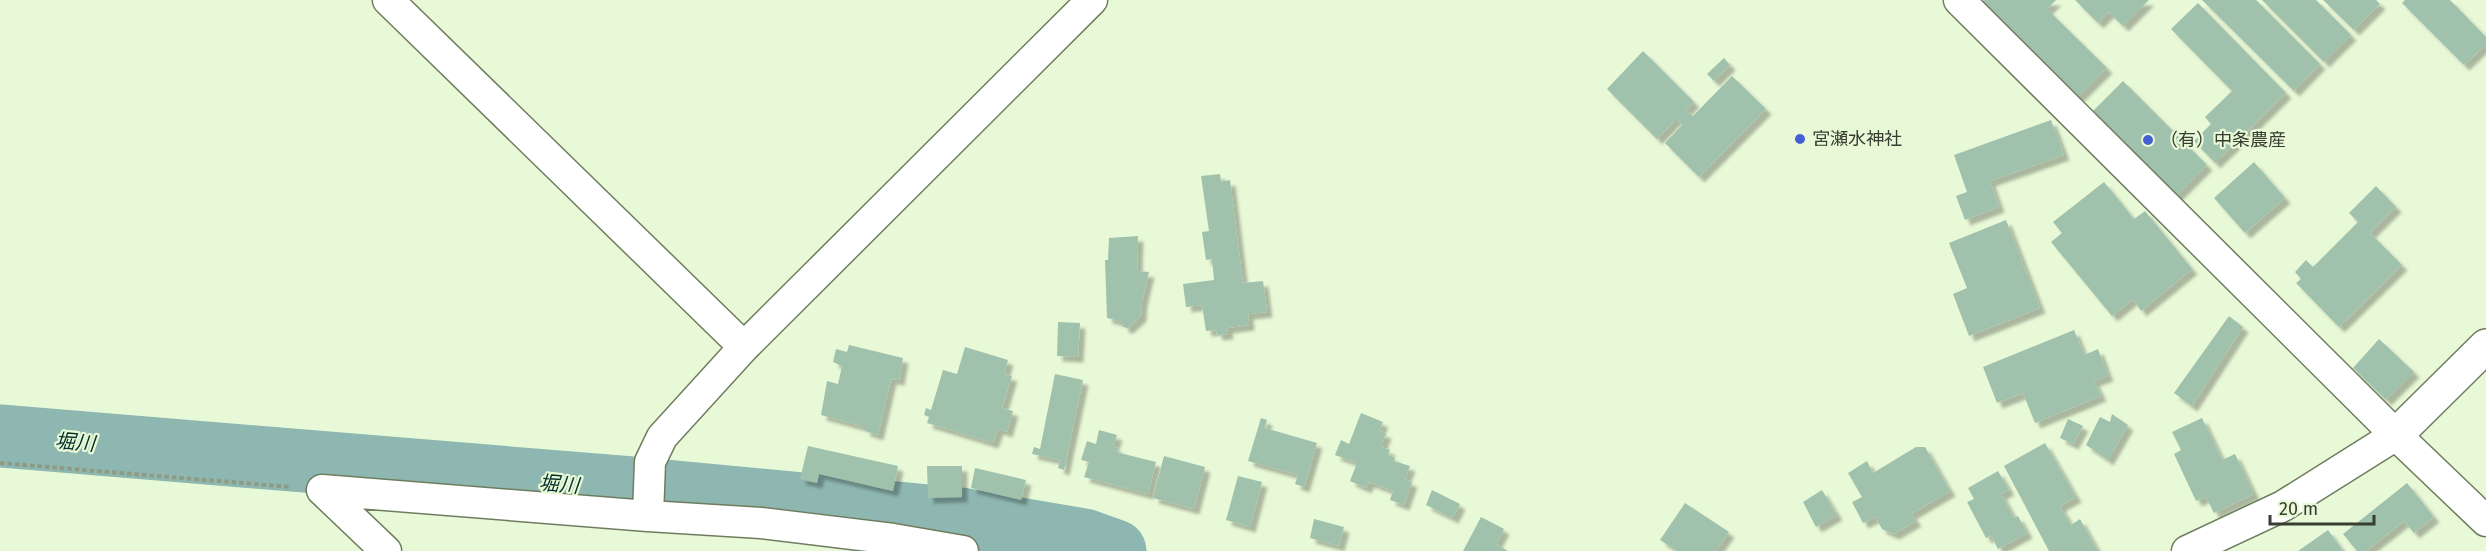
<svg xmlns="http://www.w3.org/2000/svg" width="2486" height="551" viewBox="0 0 2486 551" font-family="'Fira Sans','Noto Sans JP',sans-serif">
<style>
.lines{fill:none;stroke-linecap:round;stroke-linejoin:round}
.river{stroke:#8eb7b1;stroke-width:63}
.building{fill:#a0c1ac;filter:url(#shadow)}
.minor-casing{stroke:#6f7d5f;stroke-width:33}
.tertiary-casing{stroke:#6f7d5f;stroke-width:36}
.path{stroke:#8f9a83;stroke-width:4;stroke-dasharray:4.5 3;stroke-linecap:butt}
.minor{stroke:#fff;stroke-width:30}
.tertiary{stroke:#fff;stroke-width:33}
.poi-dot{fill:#4560d4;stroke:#e8f9d7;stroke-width:2}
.labels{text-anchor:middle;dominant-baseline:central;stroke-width:4.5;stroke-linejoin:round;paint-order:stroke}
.poi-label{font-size:18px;fill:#373d30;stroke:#e8f9d7;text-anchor:start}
.water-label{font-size:20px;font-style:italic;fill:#06302c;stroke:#e8f9d7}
</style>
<defs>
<filter id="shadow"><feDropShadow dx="5.5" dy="5.5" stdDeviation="1.5" flood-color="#0004"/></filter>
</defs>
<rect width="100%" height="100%" fill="#e8f9d7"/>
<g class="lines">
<!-- river -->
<path class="river" d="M0,436L632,488L961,519L1084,540L1115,551"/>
</g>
<!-- building -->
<path class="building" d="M1984,0H2056L2047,9L2107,68L2071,104L1976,9Z
M2075,0H2149L2123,26L2109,12L2098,23Z
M2202,0H2256L2320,64L2294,91Z
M2262,0H2316L2351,35L2324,62Z
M2323,0H2376L2380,4L2354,30Z
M2405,0H2450L2486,37V44L2464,65L2402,3Z
M2198,3L2286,93L2215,163L2194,141L2211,124L2205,117L2232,91L2171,29Z
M1643,51L1694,102L1686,110L1693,116L1732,76L1766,109L1699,177L1665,143L1682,125L1676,119L1657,139L1607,89Z
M1724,58L1730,65L1714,81L1707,74Z
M2123,81L2207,165L2173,199L2089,115Z
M2051,120L2064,155L1990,181L1999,207L1965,220L1956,196L1967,192L1954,155Z
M2254,162L2285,198L2245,233L2214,198Z
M1220,174L1221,182L1230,180L1243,283L1263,281L1267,312L1248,314L1249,325L1227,328L1228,334L1217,335L1216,330L1206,331L1202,305L1186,307L1183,284L1214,280L1212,259L1206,260L1202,232L1209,231L1201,176Z
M2104,182L2134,219L2145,211L2192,269L2141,311L2133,299L2112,316L2051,242L2062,233L2053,222Z
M2376,186L2396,207L2370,233L2402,265L2339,327L2296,283L2301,279L2295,272L2306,260L2313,267L2358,222L2349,213Z
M2006,220L2040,308L1969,336L1953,294L1967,288L1949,243Z
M1138,236L1137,271L1149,272L1142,301L1141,316L1128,328L1123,327V322L1107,318L1105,260H1108L1109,238Z
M2229,316L2243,327L2192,406L2174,393Z
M1058,322L1080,323L1078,357L1057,356Z
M2074,330L2084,355L2098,349L2108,376L2094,381L2101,396L2035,423L2023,393L1997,403L1983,367Z
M2379,339L2414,372L2386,400L2353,368Z
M849,345L903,358L899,380L891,379L878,435L865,431V427L821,415L827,381L838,384L842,366L833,362L836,349L847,352Z
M965,347L1008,360L1004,374L1012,376L1002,408L1013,411L1007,432L998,429L993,443L927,423L929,417L924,415L926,408L931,410L943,370L957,374Z
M1055,374L1083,380L1064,470L1058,468L1060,460L1032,454L1034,447L1040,449Z
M1361,413L1383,422L1379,431L1386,433L1381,447L1390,450L1388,455L1395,458L1394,461L1410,466L1405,479L1412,482L1404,505L1390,500L1393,491L1369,482L1366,488L1350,481L1357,463L1335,455L1341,440L1349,444Z
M2112,414L2128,425L2108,460L2086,445L2100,417L2110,422Z
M1261,418L1267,420L1265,428L1317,443L1304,487L1295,484L1298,475L1248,461Z
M2202,418L2222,460L2235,454L2254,494L2214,513L2206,497L2196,501L2174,454L2181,450L2172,432Z
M2068,419L2083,426L2073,444L2060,438Z
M1099,430L1117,435L1113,447L1118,448L1116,452L1156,462L1148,494L1084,477L1089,462L1081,460L1087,441L1096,444Z
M2045,443L2076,497L2060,506L2071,525L2080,519L2098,551H2049L2004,466Z
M808,446L898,466L893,491L819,474L817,483L800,479Z
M1916,447H1925L1950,491L1911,514L1916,521L1894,534L1882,529L1875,517L1863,523L1852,502L1862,497L1848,473L1867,461L1873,473Z
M1164,456L1205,467L1194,509L1153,498Z
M927,466H962V497L928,498Z
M975,468L1026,480L1021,500L971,488Z
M1998,471L2009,490L2001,494L2014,518L2018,516L2027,533L1998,549L1991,535L1986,538L1967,502L1974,499L1968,488Z
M1238,476L1262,482L1250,527L1226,520Z
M2407,483L2434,517L2414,533L2404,521L2366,551H2357L2343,534Z
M1432,490L1460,504L1453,518L1426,505Z
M1822,490L1837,515L1816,527L1803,502Z
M1685,503L1729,532L1716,551H1677L1660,540Z
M1481,517L1504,529L1496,544L1508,551H1463Z
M1314,519L1344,527L1339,546L1310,538Z
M2328,530L2343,551H2298Z"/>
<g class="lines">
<!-- minor casing -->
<g class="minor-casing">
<path id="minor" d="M388,0L744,347
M1959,0L2396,435L2486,521
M322,490L648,516L761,523L893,539L963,551
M322,490L386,551
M648,516L650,462L662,437L744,347L1092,0
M2187,551L2283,506L2396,435"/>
</g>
<!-- tertiary casing -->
<g class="tertiary-casing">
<path id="tertiary" d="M2396,435L2486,346"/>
</g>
<!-- path -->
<path class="path" d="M0,463L291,487"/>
<!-- minor -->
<use href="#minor" class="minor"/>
<!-- tertiary -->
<use href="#tertiary" class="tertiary"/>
</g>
<!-- markers -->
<g class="poi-dot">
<circle cx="1800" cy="139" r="6"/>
<circle cx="2148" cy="140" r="6"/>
</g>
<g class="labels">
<!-- poi labels -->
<g class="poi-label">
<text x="1812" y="139">宮瀬水神社</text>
<text x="2160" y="140">（有）中条農産</text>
</g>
<!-- water labels -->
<g class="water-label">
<text transform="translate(75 442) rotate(5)">堀川</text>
<text transform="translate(559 484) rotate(5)">堀川</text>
</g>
</g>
<!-- scale -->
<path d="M2270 515v9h104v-9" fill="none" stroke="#373d30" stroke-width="3"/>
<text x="2279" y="515" font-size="18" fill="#373d30" stroke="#e8f9d7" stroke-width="4.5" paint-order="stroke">20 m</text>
</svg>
